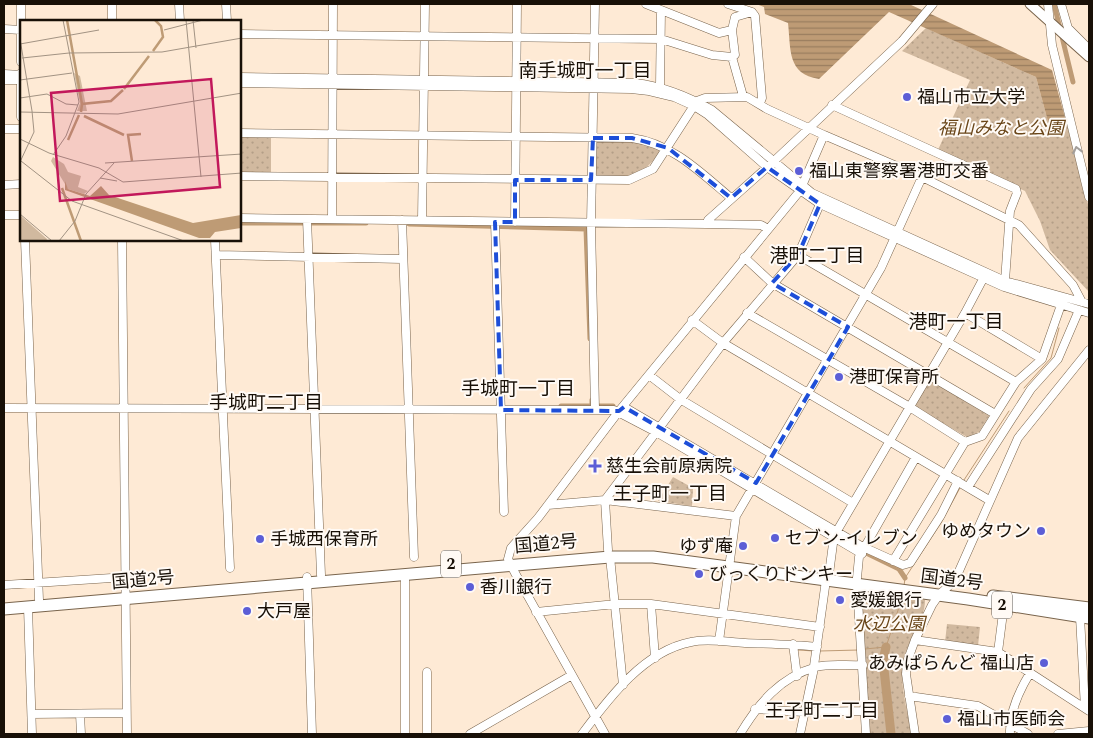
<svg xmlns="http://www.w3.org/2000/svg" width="1093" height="738" viewBox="0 0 1093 738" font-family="Spectral,'Noto Sans JP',serif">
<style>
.green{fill:url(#green-dots)}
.water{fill:url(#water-rules)}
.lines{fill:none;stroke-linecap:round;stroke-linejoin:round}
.stream{stroke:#be9b75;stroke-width:1}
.canal{stroke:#be9b75;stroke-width:5}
.river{stroke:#be9b75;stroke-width:9}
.minor-casing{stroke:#79644c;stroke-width:9}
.major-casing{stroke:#79644c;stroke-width:11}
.highway-casing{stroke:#79644c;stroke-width:13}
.minor{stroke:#fff;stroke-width:8}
.major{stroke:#fff;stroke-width:9}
.highway{stroke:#fff;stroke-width:11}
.oneway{stroke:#a39f9c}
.marked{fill:none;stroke:#1d4ed8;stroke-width:4;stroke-dasharray:10 6;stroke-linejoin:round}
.poi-dot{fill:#5c5ed6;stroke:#fffaf5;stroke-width:2}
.labels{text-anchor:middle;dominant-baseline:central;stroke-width:4;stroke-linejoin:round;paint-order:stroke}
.shield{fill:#fffaf5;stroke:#5d564e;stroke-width:1}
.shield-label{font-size:16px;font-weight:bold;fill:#181007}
.poi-label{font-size:18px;fill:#181007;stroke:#fffaf5;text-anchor:start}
.park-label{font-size:18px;font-style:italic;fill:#6a4619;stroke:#fffaf5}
.street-label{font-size:18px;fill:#181007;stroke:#fffaf5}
.neighbourhood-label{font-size:19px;fill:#181007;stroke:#fffaf5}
.inset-river{fill:none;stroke:#be9b75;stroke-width:2.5}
.inset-road{fill:none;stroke:#a29383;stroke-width:1}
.view{fill:#c2185b;fill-opacity:0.15;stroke:#c2185b;stroke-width:2.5}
.inset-edge{fill:none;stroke:#181007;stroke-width:2.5}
</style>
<defs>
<pattern id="green-dots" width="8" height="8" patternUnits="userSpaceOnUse" patternTransform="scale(1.25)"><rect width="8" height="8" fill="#d1b99f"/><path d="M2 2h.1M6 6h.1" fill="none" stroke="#b39e87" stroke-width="1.8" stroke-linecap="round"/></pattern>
<pattern id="water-rules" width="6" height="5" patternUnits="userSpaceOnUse" patternTransform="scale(1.25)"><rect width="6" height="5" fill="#be9b75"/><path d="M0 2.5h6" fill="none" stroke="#997d5e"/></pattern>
</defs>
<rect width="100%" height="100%" fill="#feead5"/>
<!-- green -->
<path class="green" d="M926,28L1036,77L1050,129L1067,125L1089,208V292L1050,250L1040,221L1025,191L937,152L970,80L902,51Z
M240,137L271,138V173L240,172Z
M595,141L640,142L662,149C642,179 628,177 595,176Z
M928,379L989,416L979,432L967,437L913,406Z
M673,477L693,488L692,506L658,501Z
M860,592L925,600C925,621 909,638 904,658C898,683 908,709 911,734H868Z
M947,624L980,627L978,646L945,642Z"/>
<!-- water -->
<path class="water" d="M756,4H909L1052,70L1067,125L1050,129L1036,77L889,12L819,79C787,74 791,50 788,23L765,14L764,7Z"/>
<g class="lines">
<!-- stream -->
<path class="stream" d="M1024,388L1051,358L1059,328
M964,480L1009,411
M904,586L905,578L941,523L961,486
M865,649L886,647L903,595
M798,650L814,651
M820,651L859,650
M657,660L664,656
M628,684L634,678"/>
<!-- canal -->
<path class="canal" d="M1054,4L1073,82
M240,223H366
M409,224L586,229L590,339
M561,406H592V400
M599,406H613
M860,550L899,569L905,578"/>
<!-- river -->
<path class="river" d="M886,647L883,660L891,734"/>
<!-- minor casing -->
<g class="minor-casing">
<path id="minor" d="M21,4V62
M179,4L180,21
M226,4L227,21
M595,4L591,224L595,409
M646,4L719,33L732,30
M728,4L752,12L755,16L762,98L760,103
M1048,4L1052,45L1089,197
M1061,4L1068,28L1089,49
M112,21V4
M4,29L21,30
M240,34L661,39L712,55L732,57
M21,73V117
M4,74L21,75
M240,77L635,83C663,86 687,96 712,110L812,193L1005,281L1089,304
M4,80H21
M240,83L631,89L649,91L674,97L694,106L708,115L767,167L820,204L1004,287L1089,313
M660,86L661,10
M743,96L732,57L735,55L732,30L735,17L752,12
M832,105L1016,189L1017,193L1010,211L1005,281
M4,129H21
M240,133L632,138C673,144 700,172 731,198
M824,135L922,177L1019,225L1073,285L1082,302
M240,176L629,180L653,169L697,101L705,98L747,97L767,109L824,135L802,186
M4,185L21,184
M4,215H21
M240,218L707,224L761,225L768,229
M307,219L321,575
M332,219L333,4
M402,220L414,557
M422,220L425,4
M495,222L504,512
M515,222L517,4
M707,224L708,220L773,162L902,41L933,4
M25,240L39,600
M122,240L127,734
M215,240L230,568
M216,255L402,259
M798,255L1016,382
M744,257L772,283L995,414
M747,313L908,406L965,442
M965,313L1042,359
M692,320L723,343L989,500
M649,375L680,399L853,503
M624,407L861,546L903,565L910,563L941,515L958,481
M4,408L614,410L656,432L862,554
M968,487L1031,389L1058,359L1079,310
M548,505L605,500L736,516
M608,550L605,500L723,343L798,255L820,204
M610,557L623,685
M893,561L965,442L982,436L1016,382L1042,359L1061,305
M405,574V734
M829,574L834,536L965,313L983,279
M307,577L312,734
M857,578L859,557L916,457
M857,584L866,734
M4,585L127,577
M651,604L655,658
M28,607L32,734
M536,612L616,604H651L820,627
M1080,617L1085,708
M915,640L998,652L1089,711
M719,641L736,516L881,268L922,177
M793,644L797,676
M998,652L1004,605
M427,672V734
M909,696L978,706L1028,734
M755,709L804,712L864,711
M32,714L126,713
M80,714L81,734
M470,734L572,675
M582,734C609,698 644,651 691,642C708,638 727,642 745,643C769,644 793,644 817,647
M605,734L515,573L508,559L511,548L538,518L619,411L799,192
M740,734C758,704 780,677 816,667C830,663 848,666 863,665
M800,734L813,673L826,580
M915,734L906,674L907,662L915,640L932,605L939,595L955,580L1018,438L1089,350
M1010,734C1009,712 1019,691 1030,673
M1058,734L1089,731"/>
</g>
<!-- major casing -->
<g class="major-casing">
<path id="major" d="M1030,4L1089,57"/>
</g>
<!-- highway casing -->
<g class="highway-casing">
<path id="highway" d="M993,596L1089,608
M4,609L610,557H653L968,599L1089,618"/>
</g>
<!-- minor -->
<use href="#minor" class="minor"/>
<!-- major -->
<use href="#major" class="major"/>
<!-- highway -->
<use href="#highway" class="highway"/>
</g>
<!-- one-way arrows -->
<defs><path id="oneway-chevron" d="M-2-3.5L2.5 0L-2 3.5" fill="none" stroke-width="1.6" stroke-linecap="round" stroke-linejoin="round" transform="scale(1.25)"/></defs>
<use class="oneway" href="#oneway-chevron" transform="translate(1077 150) rotate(-104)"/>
<!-- marked area -->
<path class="marked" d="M593,138H632L668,148L731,198L767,167L820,204L798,255L772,283L848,327L756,483L624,407L619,411L501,410L495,222H515V180H591Z"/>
<!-- markers -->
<g class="poi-dot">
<circle cx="907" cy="97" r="5"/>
<circle cx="799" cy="171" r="5"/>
<circle cx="839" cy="377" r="5"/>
<path d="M592.5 458.5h5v5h5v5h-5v5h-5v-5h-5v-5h5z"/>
<circle cx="1041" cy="531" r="5"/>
<circle cx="775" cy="538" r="5"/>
<circle cx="260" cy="539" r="5"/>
<circle cx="743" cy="546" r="5"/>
<circle cx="699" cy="574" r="5"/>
<circle cx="470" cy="587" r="5"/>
<circle cx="840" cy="600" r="5"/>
<circle cx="247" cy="611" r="5"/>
<circle cx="1044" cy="663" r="5"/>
<circle cx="947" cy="719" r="5"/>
</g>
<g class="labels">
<!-- shield labels -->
<g class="shield">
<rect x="441" y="550.5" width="20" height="27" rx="4"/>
<rect x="992" y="591.5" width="20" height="27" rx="4"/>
</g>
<g class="shield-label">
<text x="451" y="564">2</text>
<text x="1002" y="605">2</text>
</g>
<!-- poi labels -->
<g class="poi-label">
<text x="917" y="97">福山市立大学</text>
<text x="809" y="171">福山東警察署港町交番</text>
<text x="849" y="377">港町保育所</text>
<text x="606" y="466">慈生会前原病院</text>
<text x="1031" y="531" text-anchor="end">ゆめタウン</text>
<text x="785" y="538">セブン-イレブン</text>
<text x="270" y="539">手城西保育所</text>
<text x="733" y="546" text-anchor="end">ゆず庵</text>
<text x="709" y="574">びっくりドンキー</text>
<text x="480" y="587">香川銀行</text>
<text x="850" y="600">愛媛銀行</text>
<text x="257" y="611">大戸屋</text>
<text x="1034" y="663" text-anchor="end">あみぱらんど 福山店</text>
<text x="957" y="719">福山市医師会</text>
</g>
<!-- park labels -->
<g class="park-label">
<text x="1001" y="128">福山みなと公園</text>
<text x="889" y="624">水辺公園</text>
</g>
<!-- street labels -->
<g class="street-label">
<text transform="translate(546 544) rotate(-5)">国道2号</text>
<text transform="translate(143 580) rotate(-5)">国道2号</text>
<text transform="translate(952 580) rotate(7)">国道2号</text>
</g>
<!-- neighbourhood labels -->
<g class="neighbourhood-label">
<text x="585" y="71">南手城町一丁目</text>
<text x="817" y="256">港町二丁目</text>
<text x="956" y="322">港町一丁目</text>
<text x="518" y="389">手城町一丁目</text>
<text x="266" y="403">手城町二丁目</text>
<text x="670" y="494">王子町一丁目</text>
<text x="822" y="711">王子町二丁目</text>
</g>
</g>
<!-- overview -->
<g transform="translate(20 20)">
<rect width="221" height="221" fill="#feead5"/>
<path d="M54,53L60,56L67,91H57L60,83ZM33,137L44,144L48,152L61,156L58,167L68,171L64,174L48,169L31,141ZM0,195L27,219L26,221H0Z" fill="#d1b99f"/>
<path d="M45,161L48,169L70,176L81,166L89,175L173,203L221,195V208L195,212L190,218H179L45,170Z" fill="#be9b75"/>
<path class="inset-river" d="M47,0L62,84M133,31L143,17L141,6L135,0M104,69L129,36M61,92L62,84L91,81L103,70M64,96L104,115M48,120L59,95M112,141L108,115L121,114M42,168L61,221"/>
<path class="inset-road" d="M166,0L181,157M173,0L176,28M144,10L183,0M0,19L12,91M0,24L79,10M2,38L49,33L142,32L222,18M0,60L52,53M0,78L27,74L46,84L58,85M0,92L98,94L222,73M0,119L29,133L79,148L103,162L222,153M33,135L46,116L59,82L43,0M1,141L52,181L164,221M0,142L14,112L12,91M85,143L222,134M80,158L97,161M0,194L32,221M39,221L55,201L66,174L94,143"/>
<path class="view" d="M191,59L200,167L40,181L31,73Z"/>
<rect width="221" height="221" class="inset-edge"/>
</g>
<!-- border -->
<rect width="1093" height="738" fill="none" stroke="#181007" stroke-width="10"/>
</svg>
